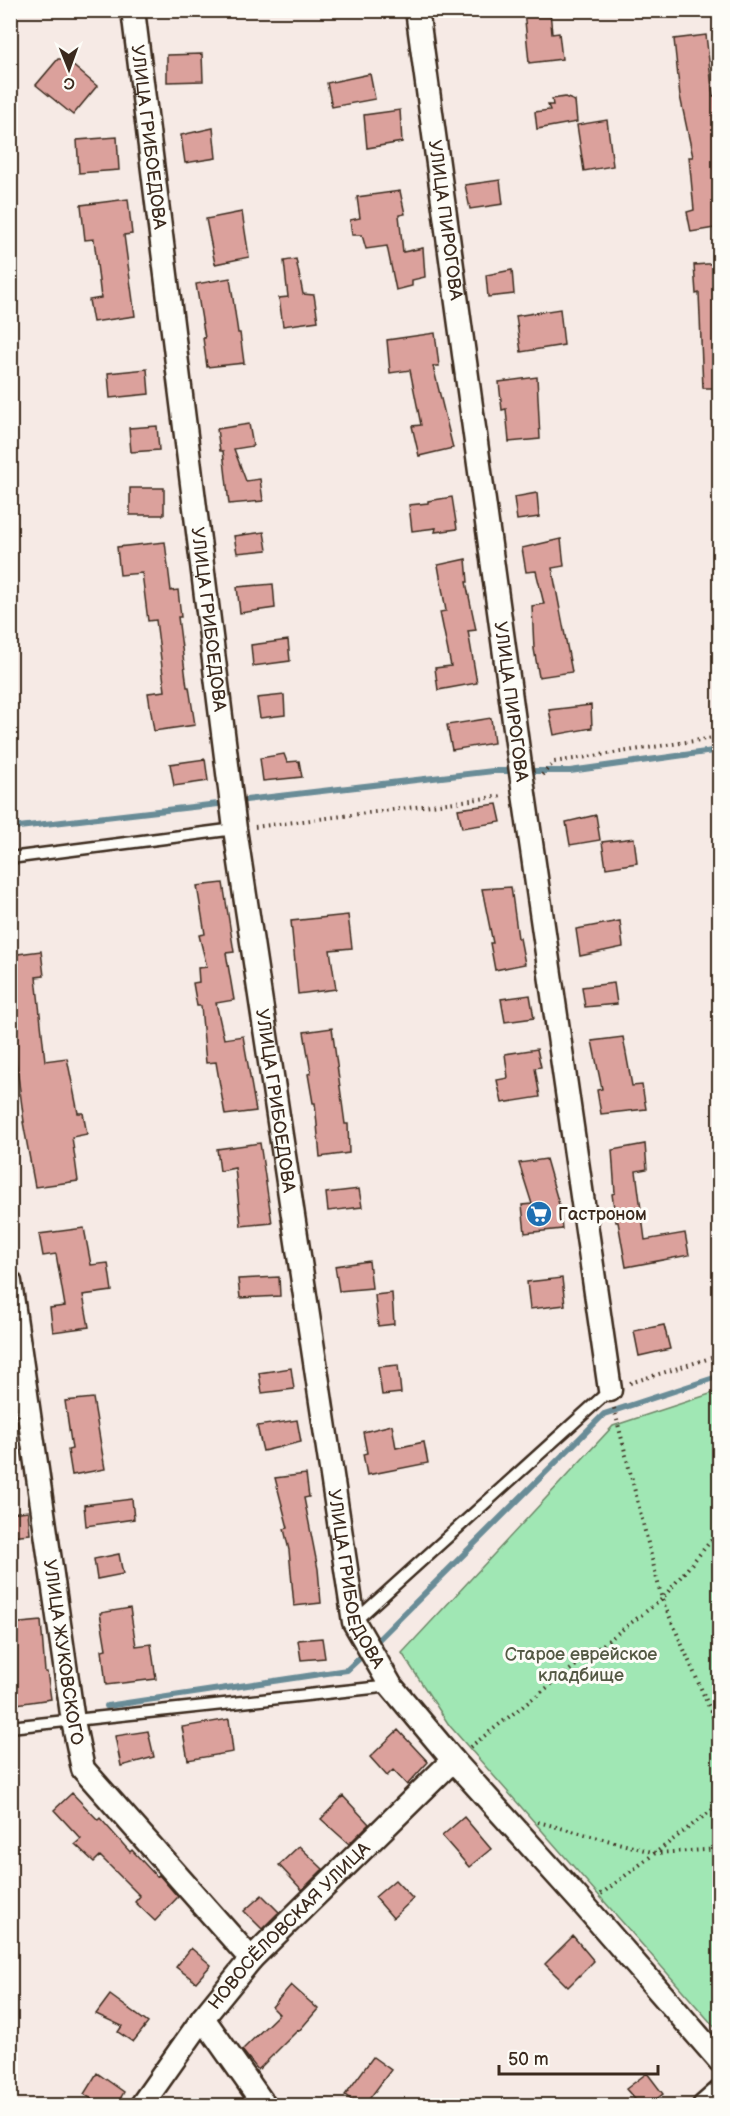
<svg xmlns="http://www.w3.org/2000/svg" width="730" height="2116" viewBox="0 0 730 2116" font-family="'Balsamiq Sans',sans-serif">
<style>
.green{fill:#a0e7b4;stroke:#6e8869;stroke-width:1.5}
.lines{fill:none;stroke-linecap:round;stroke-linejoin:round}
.stream{stroke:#698c97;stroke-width:6}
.building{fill:#dba19c;stroke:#3b2a1e;stroke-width:1.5}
.lane-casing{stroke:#3b2a1e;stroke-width:15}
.street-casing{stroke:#3b2a1e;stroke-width:27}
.path{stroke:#3b2a1e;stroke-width:4;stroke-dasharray:1.5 4.5;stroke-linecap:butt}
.lane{stroke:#fdfcf7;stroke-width:10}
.street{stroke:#fdfcf7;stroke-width:22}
.labels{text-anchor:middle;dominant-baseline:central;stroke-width:6;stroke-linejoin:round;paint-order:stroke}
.street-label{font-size:18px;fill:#3b2a1e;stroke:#fdfcf7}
.poi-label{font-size:18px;fill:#3b2a1e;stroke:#fdfcf7;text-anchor:start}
.park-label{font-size:18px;fill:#545944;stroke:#fdfcf7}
</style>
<rect width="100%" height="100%" fill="#f6eae5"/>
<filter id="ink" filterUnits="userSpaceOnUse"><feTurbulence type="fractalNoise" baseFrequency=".0167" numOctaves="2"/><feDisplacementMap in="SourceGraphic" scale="12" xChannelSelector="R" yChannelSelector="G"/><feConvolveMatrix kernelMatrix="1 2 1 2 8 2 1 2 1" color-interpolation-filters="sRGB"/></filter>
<g filter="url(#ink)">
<!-- green -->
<path class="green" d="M719,1391H720L719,2032L449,1725L402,1653L613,1426Z"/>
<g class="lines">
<!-- stream -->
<path class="stream" d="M527,771H570L720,750
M237,801L493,771H516
M10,828L227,803
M372,1646L604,1414L720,1376
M107,1706L347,1670L365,1653"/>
</g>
<!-- building -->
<path class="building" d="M524,10H550L552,34L559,33L562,59L529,63Z
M706,35L713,96L717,95L720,107V227L691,232L687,212L694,210L689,157H693L680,96L674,39Z
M202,54L203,81L167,82V55Z
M58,59H65L97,86L73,115L36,85Z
M370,74L375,99L332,107L327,83Z
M565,97L575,101L577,122L537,129L535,112L550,110L548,105H553L552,99Z
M400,110L402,142L367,148L364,115Z
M607,120L613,166L584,171L577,125Z
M213,128L216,158L185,163L181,135Z
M117,137L119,170L79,173L77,140Z
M500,180L503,204L470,209L465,185Z
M400,191L405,214L399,215L403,252L423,248L425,277L412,280V286L396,290L387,246L366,249L362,235H352L350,220L360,218L357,197Z
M128,199L132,234L124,235L135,316L93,322L89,300L101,298L94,239L85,240L81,205Z
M242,212L249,257L215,264L206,219Z
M296,259L303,294L314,295L318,321L283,326L279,298L288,297L284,261Z
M720,263V388H703L699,293L696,294L694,265Z
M512,270L514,294L488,297L486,275Z
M230,278L238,333H240L244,363L207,367L203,338H205L196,284Z
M560,309L564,345L521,352L516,316Z
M435,333L439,366H433L453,448L419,456L412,426L421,425L410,370L390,373L387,340Z
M147,369L149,394L110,398L108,373Z
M537,377L540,439L509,442L506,409L502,410L499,382Z
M249,424L253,446L234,449L246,481L260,479L263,501L229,504L223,451H220L217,429Z
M157,426L159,450L131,452L129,428Z
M130,488H164V515H130Z
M537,493L539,517L517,520L514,497Z
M452,497L457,529L435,532L436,528L412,531L409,505L428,503V501Z
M264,532L267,550L237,553L234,536Z
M561,539L564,566L552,568L572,672L539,677L534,649L532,606L544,604L536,571L526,572L522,548Z
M165,542L171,591L178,590L181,617H178L187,687H189L195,725L154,731L148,693L165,691L156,620L148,621L142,573L120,575L117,547Z
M466,559L468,582H466L476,630L468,631L477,683L438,690L435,668L451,666L440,612L446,611L438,565Z
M273,584L275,608L240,613L237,587Z
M288,640L290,661L253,666L251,645Z
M284,695L285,715L260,718L257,698Z
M591,705L592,728L554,735L549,710Z
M491,718L494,743L452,750L447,725Z
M284,754L287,762L299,761L302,777L263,781L260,758Z
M205,759L208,781L174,786L170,764Z
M497,804L501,822L462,828L458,809Z
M596,815L600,840L570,845L566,822Z
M634,838L637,863L606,868L602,842Z
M223,883L234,952L226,953L234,1000L216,1003L224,1039L243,1036L256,1111L225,1115L216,1062L206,1063L201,1006H197L193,983L199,982L198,968L207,967L199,935L205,934L197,886Z
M511,887L518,938H520L525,964L495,970L490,943H493L482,889Z
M348,915L352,948L330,950L336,989L298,994L291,921Z
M620,921L623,947L580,956L576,929Z
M41,951L44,976L36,977L45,1061L67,1058L78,1113H83L87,1134L72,1137L78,1181L35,1187L23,1122H24L13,1037L10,1016V955Z
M614,983L617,1004L585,1007L582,987Z
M530,995L534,1018L505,1022L501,999Z
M332,1028L345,1124H348L349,1153L320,1157L315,1103H313L308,1074L311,1073L304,1032Z
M623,1037L632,1086L642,1085L646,1109L601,1114L597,1090L602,1089L592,1041Z
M537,1049L541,1067L535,1068L540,1097L502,1103L497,1080L508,1078L505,1054Z
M260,1143L272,1223L241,1226L235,1168L220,1171L217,1149Z
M645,1144L647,1169L636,1171L645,1240L685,1233L689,1255L626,1267L618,1222H616L612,1194L615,1193L612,1150Z
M546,1159L560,1208L562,1229L525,1233L522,1205L532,1204L519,1163Z
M359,1189L362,1207L328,1211L326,1193Z
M84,1228L91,1265L108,1263L112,1291L83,1295L89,1327L53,1332L50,1308L65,1306L56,1254L43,1256L39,1234Z
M369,1261L372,1288L339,1291L335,1266Z
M279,1277L280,1296L240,1298L238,1279Z
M562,1278L565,1305L530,1309L527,1282Z
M392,1293L394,1324L378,1326L375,1295Z
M664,1325L670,1349L639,1356L634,1331Z
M398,1365L401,1393L382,1395L378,1367Z
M291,1368L294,1389L262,1393L259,1373Z
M93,1398L105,1469L72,1475L68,1450L72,1449L65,1401Z
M297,1420L301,1442L263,1451L257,1426Z
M392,1425L396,1448L424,1442L428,1463L367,1475L363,1454L367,1453L363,1432Z
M306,1474L309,1497L304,1498L318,1569L321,1603L294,1606L289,1550L284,1529L288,1528L275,1478Z
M132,1499L134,1519L86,1526L84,1505Z
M28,1511L30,1534L10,1536V1513Z
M119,1554L123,1574L97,1579L94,1559Z
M130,1608L136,1646L151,1644L156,1679L106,1685L102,1650L106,1649L100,1613Z
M41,1621L45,1672H47L51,1699L10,1705V1624Z
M322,1638L325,1658L301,1660L298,1640Z
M229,1719L233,1752L188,1760L182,1727Z
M398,1730L428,1762L407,1785L393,1770L387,1776L370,1757Z
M148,1731L154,1757L121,1766L115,1736Z
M72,1793L98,1820L100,1818L130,1852L132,1850L157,1877L159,1875L178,1897L155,1921L135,1902L140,1896L100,1856L94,1862L75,1844L81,1839L54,1810Z
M343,1796L369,1824L349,1844L321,1819Z
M464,1817L491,1849L469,1867L442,1836Z
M299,1846L323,1869L302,1890L279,1865Z
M395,1880L413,1899L393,1918L375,1897Z
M262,1895L279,1912L262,1929L244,1911Z
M573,1936L594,1961L568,1987L545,1964Z
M191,1948L211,1965L196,1982L176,1967Z
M291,1985L318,2009L299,2031L298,2030L258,2070L242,2050L279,2014L272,2007Z
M110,1995L148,2023L133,2042L118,2032L122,2026L96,2014Z
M373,2057L391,2070L364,2106H360L345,2095Z
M97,2073L124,2092L116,2106H102L84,2094Z
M647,2073L663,2094L647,2106H641L626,2089Z"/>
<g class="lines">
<!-- lane casing -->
<g class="lane-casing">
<path id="lane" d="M10,858L235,829
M355,1621L610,1390
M10,1727L391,1686"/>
</g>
<!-- street casing -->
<g class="street-casing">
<g id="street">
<path id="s1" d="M133,10L235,829L354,1622L391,1686L453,1760L585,1906L720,2061"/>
<path id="s2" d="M417,10L524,794L610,1390"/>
<path id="s3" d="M10,1282L73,1721L83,1769L251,1959"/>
<path d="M203,2018L265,2106"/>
<path id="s4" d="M141,2106L203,2018L251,1959L453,1760"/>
<path d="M704,2106L720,2092"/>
</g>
</g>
<!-- path -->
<path class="path" d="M542,775L554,762L720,737
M255,827L503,796
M630,1383L720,1355
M614,1408L662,1599L720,1732
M470,1747L662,1599L720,1530
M538,1822L656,1853L720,1849
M601,1894L720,1804"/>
<!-- lane -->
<use href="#lane" class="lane"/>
<!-- street -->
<use href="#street" class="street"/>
</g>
</g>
<!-- icons -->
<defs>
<g id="supermarket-disc" transform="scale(1.35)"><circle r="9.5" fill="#1f6fb2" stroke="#fdfcf7"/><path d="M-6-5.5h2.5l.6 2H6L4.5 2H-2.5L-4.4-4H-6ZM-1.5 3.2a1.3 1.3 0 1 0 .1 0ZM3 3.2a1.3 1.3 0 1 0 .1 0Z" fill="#fff"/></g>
</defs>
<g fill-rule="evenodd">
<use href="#supermarket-disc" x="539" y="1214"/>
</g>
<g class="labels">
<!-- street labels -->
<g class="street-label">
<text stroke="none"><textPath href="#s1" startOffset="128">УЛИЦА ГРИБОЕДОВА</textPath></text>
<text stroke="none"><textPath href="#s2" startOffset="212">УЛИЦА ПИРОГОВА</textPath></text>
<text stroke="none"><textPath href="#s1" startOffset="614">УЛИЦА ГРИБОЕДОВА</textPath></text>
<text stroke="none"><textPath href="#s2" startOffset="698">УЛИЦА ПИРОГОВА</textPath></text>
<text stroke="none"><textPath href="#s1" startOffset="1100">УЛИЦА ГРИБОЕДОВА</textPath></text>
<text stroke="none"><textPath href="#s1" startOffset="1586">УЛИЦА ГРИБОЕДОВА</textPath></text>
<text stroke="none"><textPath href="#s3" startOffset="374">УЛИЦА ЖУКОВСКОГО</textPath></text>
<text stroke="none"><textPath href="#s4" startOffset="234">НОВОСЁЛОВСКАЯ УЛИЦА</textPath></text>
</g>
<!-- poi labels -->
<g class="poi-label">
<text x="558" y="1214">Гастроном</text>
</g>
<!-- park labels -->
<g class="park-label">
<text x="581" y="1654">Старое еврейское<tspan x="581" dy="21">кладбище</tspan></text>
</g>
</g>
<!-- margin -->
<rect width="730" height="2116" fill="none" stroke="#fdfcf7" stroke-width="36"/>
<rect x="18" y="18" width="694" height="2080" fill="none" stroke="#3b2a1e" stroke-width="2" filter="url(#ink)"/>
<!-- north arrow -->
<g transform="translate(69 69) rotate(179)" stroke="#fdfcf7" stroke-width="4.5" paint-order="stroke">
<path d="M0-4.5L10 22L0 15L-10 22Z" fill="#3b2a1e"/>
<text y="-9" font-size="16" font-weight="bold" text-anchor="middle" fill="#3b2a1e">С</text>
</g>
<!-- scale -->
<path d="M499 2065v9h159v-9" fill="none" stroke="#3b2a1e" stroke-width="3"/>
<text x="508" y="2065" font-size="18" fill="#3b2a1e" stroke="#fdfcf7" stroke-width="4.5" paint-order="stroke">50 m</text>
</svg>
